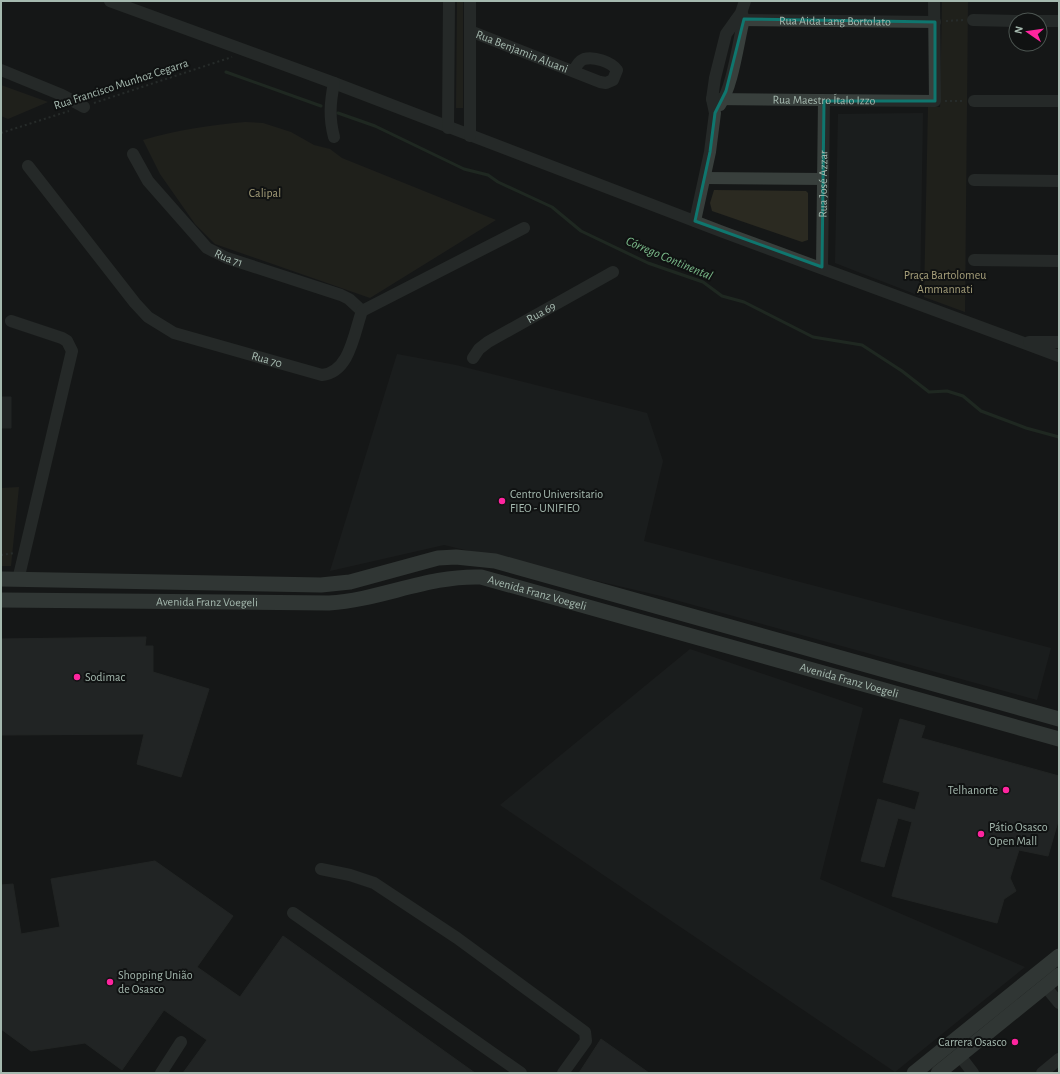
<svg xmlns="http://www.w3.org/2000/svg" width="1060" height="1074" viewBox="0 0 1060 1074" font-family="'Alegreya Sans',sans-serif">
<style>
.built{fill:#212424}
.green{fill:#2b2a21}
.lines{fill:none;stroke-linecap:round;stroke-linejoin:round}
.stream{stroke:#2a3d2e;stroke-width:3}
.building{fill:#303433;stroke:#2f3332}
.path{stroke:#3b4440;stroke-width:2;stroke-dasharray:2 3;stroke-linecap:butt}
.minor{stroke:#383f3c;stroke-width:12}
.major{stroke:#515c57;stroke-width:15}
.marked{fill:none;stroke:#0f766e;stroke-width:3;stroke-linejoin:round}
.poi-dot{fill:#ff259f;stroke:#101212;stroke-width:1.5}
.labels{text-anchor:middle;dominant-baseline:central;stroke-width:4;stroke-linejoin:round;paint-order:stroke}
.street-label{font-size:12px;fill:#a5b9af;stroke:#101212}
.park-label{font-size:12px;fill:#a69f7a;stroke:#101212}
.poi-label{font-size:12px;fill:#a5b9af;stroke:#101212;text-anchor:start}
.water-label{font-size:13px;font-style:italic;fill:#79b888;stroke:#101212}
</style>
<rect width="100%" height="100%" fill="#151717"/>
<!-- built -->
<path class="built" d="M923,113L920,296L835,263L838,114Z
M397,354L456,365L647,413L663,461L644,541L1051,648L1037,700L661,596L444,545L330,571Z
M690,649L863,708L820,879L1025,967L895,1072L500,805Z"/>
<!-- green -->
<path class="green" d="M457,1H463V108H456Z
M942,1H968L965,312L924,297L928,107H940Z
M1,85L48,102L8,119L1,116Z
M245,122L263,123L291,132L314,145L330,149L342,158L496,220L370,298L215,244L195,224L160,174L143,140C176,130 210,125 245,122Z
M714,190L806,191L808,193V240L802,242L712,211L710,203Z
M19,487L11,566H1V488Z"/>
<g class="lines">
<!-- stream -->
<path class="stream" d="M226,72L321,106
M338,113L375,126L464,169L488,175L498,182L552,207L581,231L648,263L703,282L722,296L744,302L813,337L862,345L902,371L929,392L947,391L963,396L981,411L1026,428L1059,437"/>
</g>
<!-- building -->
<path class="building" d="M1,397H11V428H1Z
M146,637L145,646H153V672L209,689L181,777L137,764L144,734L1,735V639Z
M900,719L925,726L921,738L1059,776V818L1048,856L1019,850L1010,878L1016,891L1004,899L997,923L892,896L912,822L898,818L884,867L861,861L878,799L915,810L920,792L883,782Z
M155,861L233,916L197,967L240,997L283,936L475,1073H183L207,1040L164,1010L122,1070L85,1043L31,1051L1,1029V885L13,884L21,934L60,927L51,879Z
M601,1039L649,1073H579Z"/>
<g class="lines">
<!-- path -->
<path class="path" d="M946,21L964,20
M945,101H963
M94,103L232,57
M1,133L69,111
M1,555L14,553"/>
<!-- minor -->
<g class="minor">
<path d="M110,1L334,83L723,232L1059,356"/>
<path id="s1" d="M736,20L935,22"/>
<path d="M973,20L1016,21"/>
<path d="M1040,21H1059"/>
<path id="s2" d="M470,31L600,82L606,83L613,80L617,70C611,62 594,56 584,59C579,61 576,66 574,71"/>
<path d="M1,70L62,95L84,107"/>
<path d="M334,83C330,103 329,118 334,137"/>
<path id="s3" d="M712,99L935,101L934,1"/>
<path d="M974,101H1059"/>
<path d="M720,105C733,86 738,43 744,19L742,14"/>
<path d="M448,128L449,1"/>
<path d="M470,136V1"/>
<path id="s4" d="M133,154L148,181L207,248L227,258L341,295L349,299L362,311"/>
<path id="s5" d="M28,166L135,303L148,317L174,333L322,375C350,372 354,333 362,311L524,228"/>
<path d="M705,178L823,179"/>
<path d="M974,180L1059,181"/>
<path d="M695,221L710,152L715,113L712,99L715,78L726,34L741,13L745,1"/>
<path d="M974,260L1059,261"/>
<path id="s6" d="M822,267L824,101"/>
<path d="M11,321L62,338L67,341L72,351L18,580"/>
<path d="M1029,342H1059"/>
<path id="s7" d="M473,358L479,349L488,342L613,272"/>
<path d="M321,869L350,875L374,883L457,938L585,1032L586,1041L563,1073"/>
<path d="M293,913L521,1073"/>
<path d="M1045,986L1059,1003"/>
<path d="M960,1056L973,1073"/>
<path d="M161,1073L181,1042"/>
<path d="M1042,1073L1059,1059"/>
</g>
<!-- major -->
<g class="major">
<path d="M1,579L321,585L350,582L438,558L456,557L495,561L1059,719"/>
<path id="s8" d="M1,600L329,603C380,600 429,575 481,577L1059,739"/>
<path d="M914,1073L1059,956"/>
<path d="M938,1073L1059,975"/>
</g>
</g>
<!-- marked area -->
<path d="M0 0H1060V1074H0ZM744,19L935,22V101H824L822,267L695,221L710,152L715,113L726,91Z" fill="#151717" fill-opacity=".55" fill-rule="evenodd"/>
<path class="marked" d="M744,19L935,22V101H824L822,267L695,221L710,152L715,113L726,91Z"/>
<!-- markers -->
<g class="poi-dot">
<circle cx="502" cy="501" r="4"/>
<circle cx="77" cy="677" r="4"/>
<circle cx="1006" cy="790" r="4"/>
<circle cx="981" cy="834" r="4"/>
<circle cx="110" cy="982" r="4"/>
<circle cx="1015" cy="1042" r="4"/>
</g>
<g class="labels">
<!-- street labels -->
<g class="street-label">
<text stroke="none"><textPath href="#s1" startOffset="99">Rua Aida Lang Bortolato</textPath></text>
<text stroke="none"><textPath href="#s2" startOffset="56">Rua Benjamin Aluani</textPath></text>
<text transform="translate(121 84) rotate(-18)">Rua Francisco Munhoz Cegarra</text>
<text stroke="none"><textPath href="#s3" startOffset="112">Rua Maestro Ítalo Izzo</textPath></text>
<text stroke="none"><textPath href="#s6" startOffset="83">Rua José Azzar</textPath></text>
<text stroke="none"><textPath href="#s4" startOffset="144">Rua 71</textPath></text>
<text stroke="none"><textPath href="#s7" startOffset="83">Rua 69</textPath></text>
<text stroke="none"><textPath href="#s5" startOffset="320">Rua 70</textPath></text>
<text stroke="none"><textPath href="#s8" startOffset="541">Avenida Franz Voegeli</textPath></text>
<text stroke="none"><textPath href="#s8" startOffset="206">Avenida Franz Voegeli</textPath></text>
<text stroke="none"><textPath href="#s8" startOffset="865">Avenida Franz Voegeli</textPath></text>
</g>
<!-- park labels -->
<g class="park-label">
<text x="265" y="193">Calipal</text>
<text x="945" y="275">Praça Bartolomeu<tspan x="945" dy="14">Ammannati</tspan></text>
</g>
<!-- poi labels -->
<g class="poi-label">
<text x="510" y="494">Centro Universitario<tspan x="510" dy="14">FIEO - UNIFIEO</tspan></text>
<text x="85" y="677">Sodimac</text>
<text x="998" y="790" text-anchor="end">Telhanorte</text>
<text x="989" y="827">Pátio Osasco<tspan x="989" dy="14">Open Mall</tspan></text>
<text x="118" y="975">Shopping União<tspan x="118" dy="14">de Osasco</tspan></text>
<text x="1007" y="1042" text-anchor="end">Carrera Osasco</text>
</g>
<!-- water labels -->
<g class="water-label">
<text transform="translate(669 259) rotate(23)">Córrego Continental</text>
</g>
</g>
<!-- border -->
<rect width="1060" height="1074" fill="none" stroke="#a5b9af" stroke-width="4"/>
<!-- north arrow -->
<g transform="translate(1028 32) rotate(283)"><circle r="19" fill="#101212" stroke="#4c5551"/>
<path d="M0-3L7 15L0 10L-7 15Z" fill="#ff259f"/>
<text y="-6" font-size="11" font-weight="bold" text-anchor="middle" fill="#a5b9af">N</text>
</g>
</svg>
